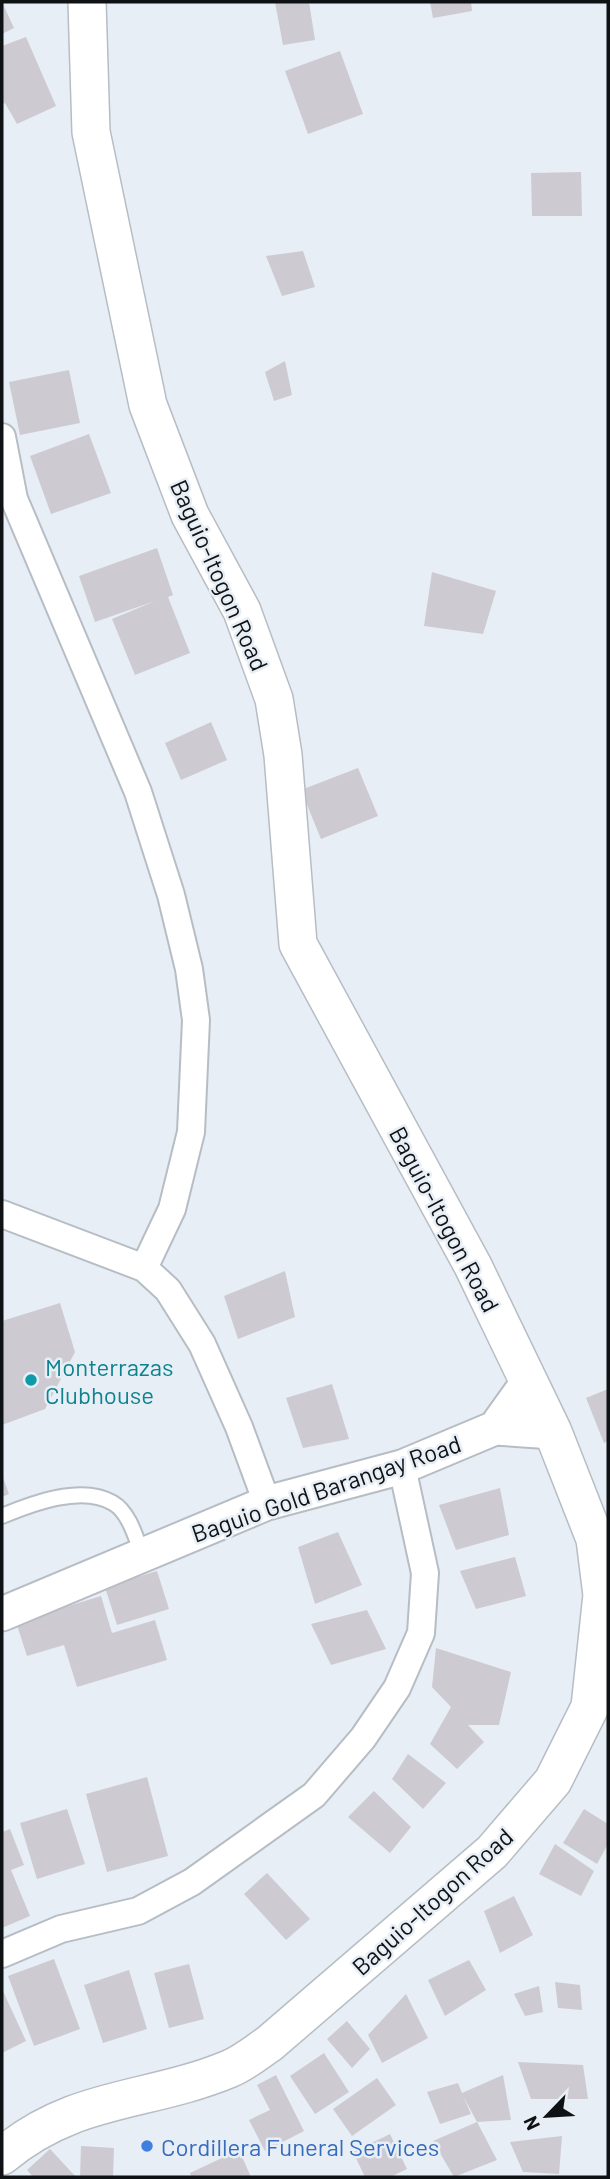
<svg xmlns="http://www.w3.org/2000/svg" width="610" height="2179" viewBox="0 0 610 2179" font-family="Barlow,sans-serif">
<style>
.building{fill:#cecad2}
.lines{fill:none;stroke-linecap:round;stroke-linejoin:round}
.service-casing{stroke:#b7bdc4;stroke-width:18}
.minor-casing{stroke:#b7bdc4;stroke-width:30}
.tertiary-casing{stroke:#b7bdc4;stroke-width:37}
.secondary-casing{stroke:#b7bdc4;stroke-width:40}
.service{stroke:#fff;stroke-width:14}
.minor{stroke:#fff;stroke-width:26}
.tertiary{stroke:#fff;stroke-width:33}
.secondary{stroke:#fff;stroke-width:37}
.culture-dot{fill:#0f9aa8;stroke:#e7eef5;stroke-width:2.5}
.shop-dot{fill:#3f7fe0;stroke:#e7eef5;stroke-width:2.5}
.labels{text-anchor:middle;dominant-baseline:central;stroke-width:5;stroke-linejoin:round;paint-order:stroke}
.street-label{font-size:24px;fill:#0f1214;stroke:#e7eef5}
.culture-label{font-size:24px;fill:#0d838f;stroke:#e7eef5;text-anchor:start}
.shop-label{font-size:24px;fill:#366cbe;stroke:#e7eef5;text-anchor:start}
</style>
<rect width="100%" height="100%" fill="#e7eef5"/>
<!-- building -->
<path class="building" d="M2,2L14,28L2,34Z
M275,2H309L315,40L283,45Z
M430,2H471L472,11L433,18Z
M26,37L56,106L17,124L5,103L2,104V46Z
M340,51L363,114L308,134L285,71Z
M581,172L582,216H532L531,173Z
M303,251L315,287L282,296L266,256Z
M285,361L292,395L274,401L265,372Z
M69,370L80,423L20,435L9,382Z
M89,434L111,493L51,514L30,456Z
M157,548L173,595L168,597L190,653L135,675L112,619L155,601L95,622L79,576Z
M432,572L496,591L483,634L424,626Z
M211,722L227,760L181,780L165,743Z
M358,768L378,816L321,839L301,790Z
M285,1271L295,1317L238,1339L224,1296Z
M60,1303L75,1352L45,1409L2,1425V1321Z
M332,1384L349,1439L303,1448L286,1398Z
M608,1389V1441L604,1443L586,1398Z
M2,1475L9,1494L2,1497Z
M500,1488L509,1535L456,1550L439,1505Z
M338,1532L362,1585L315,1604L298,1547Z
M515,1557L526,1596L476,1609L460,1571Z
M157,1571L169,1609L117,1625L105,1587Z
M101,1596L112,1633L155,1620L167,1660L77,1687L64,1645L27,1656L16,1622Z
M367,1610L386,1649L331,1665L311,1624Z
M436,1648L511,1672L499,1725H468L484,1742L457,1769L430,1744L451,1707L432,1687Z
M408,1754L446,1783L423,1809L392,1779Z
M147,1777L168,1856L107,1872L86,1794Z
M374,1791L411,1827L390,1853L348,1817Z
M67,1809L85,1864L37,1879L20,1823Z
M584,1809L608,1824V1844L597,1864L563,1843Z
M10,1829L24,1865L11,1870L30,1916L2,1928V1832Z
M555,1844L594,1871L581,1896L539,1874Z
M267,1873L310,1919L286,1940L244,1894Z
M514,1896L533,1935L500,1953L484,1911Z
M54,1959L80,2029L34,2046L8,1976Z
M469,1960L486,1990L445,2016L428,1980Z
M189,1964L204,2019L169,2028L154,1973Z
M129,1970L147,2029L103,2043L84,1985Z
M555,1982L580,1985L582,2010L558,2008Z
M539,1986L543,2012L525,2016L514,1994Z
M2,1989L26,2041L2,2053Z
M406,1994L428,2038L382,2063L368,2035Z
M347,2021L370,2049L352,2068L327,2039Z
M324,2053L349,2092L315,2114L290,2076Z
M518,2062L583,2065L588,2099H531Z
M276,2075L304,2131L265,2151L249,2120L270,2110L257,2085Z
M503,2075L511,2120L477,2122L463,2096L471,2114L440,2124L427,2092L458,2083L462,2093Z
M377,2078L396,2105L352,2136L333,2109Z
M477,2122L497,2160L454,2177L433,2141Z
M390,2134L407,2169L390,2177H365L353,2152Z
M562,2136L559,2174L523,2172L510,2142Z
M81,2146L114,2148L113,2177H80Z
M50,2149L76,2177H33L27,2170Z
M239,2150L251,2177H191L190,2173Z"/>
<g class="lines">
<!-- service casing -->
<g class="service-casing">
<path id="service" d="M2,1516C31,1504 82,1484 113,1503C129,1512 136,1538 142,1554"/>
</g>
<!-- minor casing -->
<g class="minor-casing">
<path id="minor" d="M2,437L14,499L138,792L171,895L189,969L196,1020L191,1132L172,1209L144,1268
M2,1214L144,1268L168,1290L202,1344L239,1427L267,1503
M2,1954L61,1929L138,1911L192,1882L314,1795L363,1738L397,1688L421,1633L425,1573L402,1467"/>
</g>
<!-- tertiary casing -->
<g class="tertiary-casing">
<path id="tertiary" d="M495,1428L528,1382
M2,1614L267,1503L402,1467L495,1428L553,1432"/>
</g>
<!-- secondary casing -->
<g class="secondary-casing">
<path id="secondary" d="M2,2156C74,2095 147,2103 229,2069C244,2063 257,2052 270,2043L492,1852L553,1781L590,1707L602,1595L595,1539L553,1432L473,1266L298,944L283,755L274,699L242,611L190,515L148,405L91,132L87,2"/>
</g>
<!-- service -->
<use href="#service" class="service"/>
<!-- minor -->
<use href="#minor" class="minor"/>
<!-- tertiary -->
<use href="#tertiary" class="tertiary"/>
<!-- secondary -->
<use href="#secondary" class="secondary"/>
</g>
<!-- markers -->
<circle class="culture-dot" cx="31" cy="1380" r="7"/>
<circle class="shop-dot" cx="147" cy="2146" r="7"/>
<g class="labels">
<!-- street labels -->
<g class="street-label">
<text transform="translate(220 575) rotate(66)">Baguio-Itogon Road</text>
<text transform="translate(445 1219) rotate(62)">Baguio-Itogon Road</text>
<text transform="translate(326 1488) rotate(-19)">Baguio Gold Barangay Road</text>
<text transform="translate(432 1901) rotate(-42)">Baguio-Itogon Road</text>
</g>
<!-- culture labels -->
<g class="culture-label">
<text x="45" y="1366">Monterrazas<tspan x="45" dy="28">Clubhouse</tspan></text>
</g>
<!-- shop labels -->
<g class="shop-label">
<text x="161" y="2146">Cordillera Funeral Services</text>
</g>
</g>
<!-- border -->
<rect width="610" height="2179" fill="none" stroke="#0f1214" stroke-width="7"/>
<!-- north arrow -->
<g transform="translate(547 2116) rotate(245)" stroke="#e7eef5" stroke-width="5" paint-order="stroke">
<path d="M0-5L12 26L0 18L-12 26Z" fill="#0f1214"/>
<text y="-10" font-size="19" font-weight="bold" text-anchor="middle" fill="#0f1214">N</text>
</g>
</svg>
